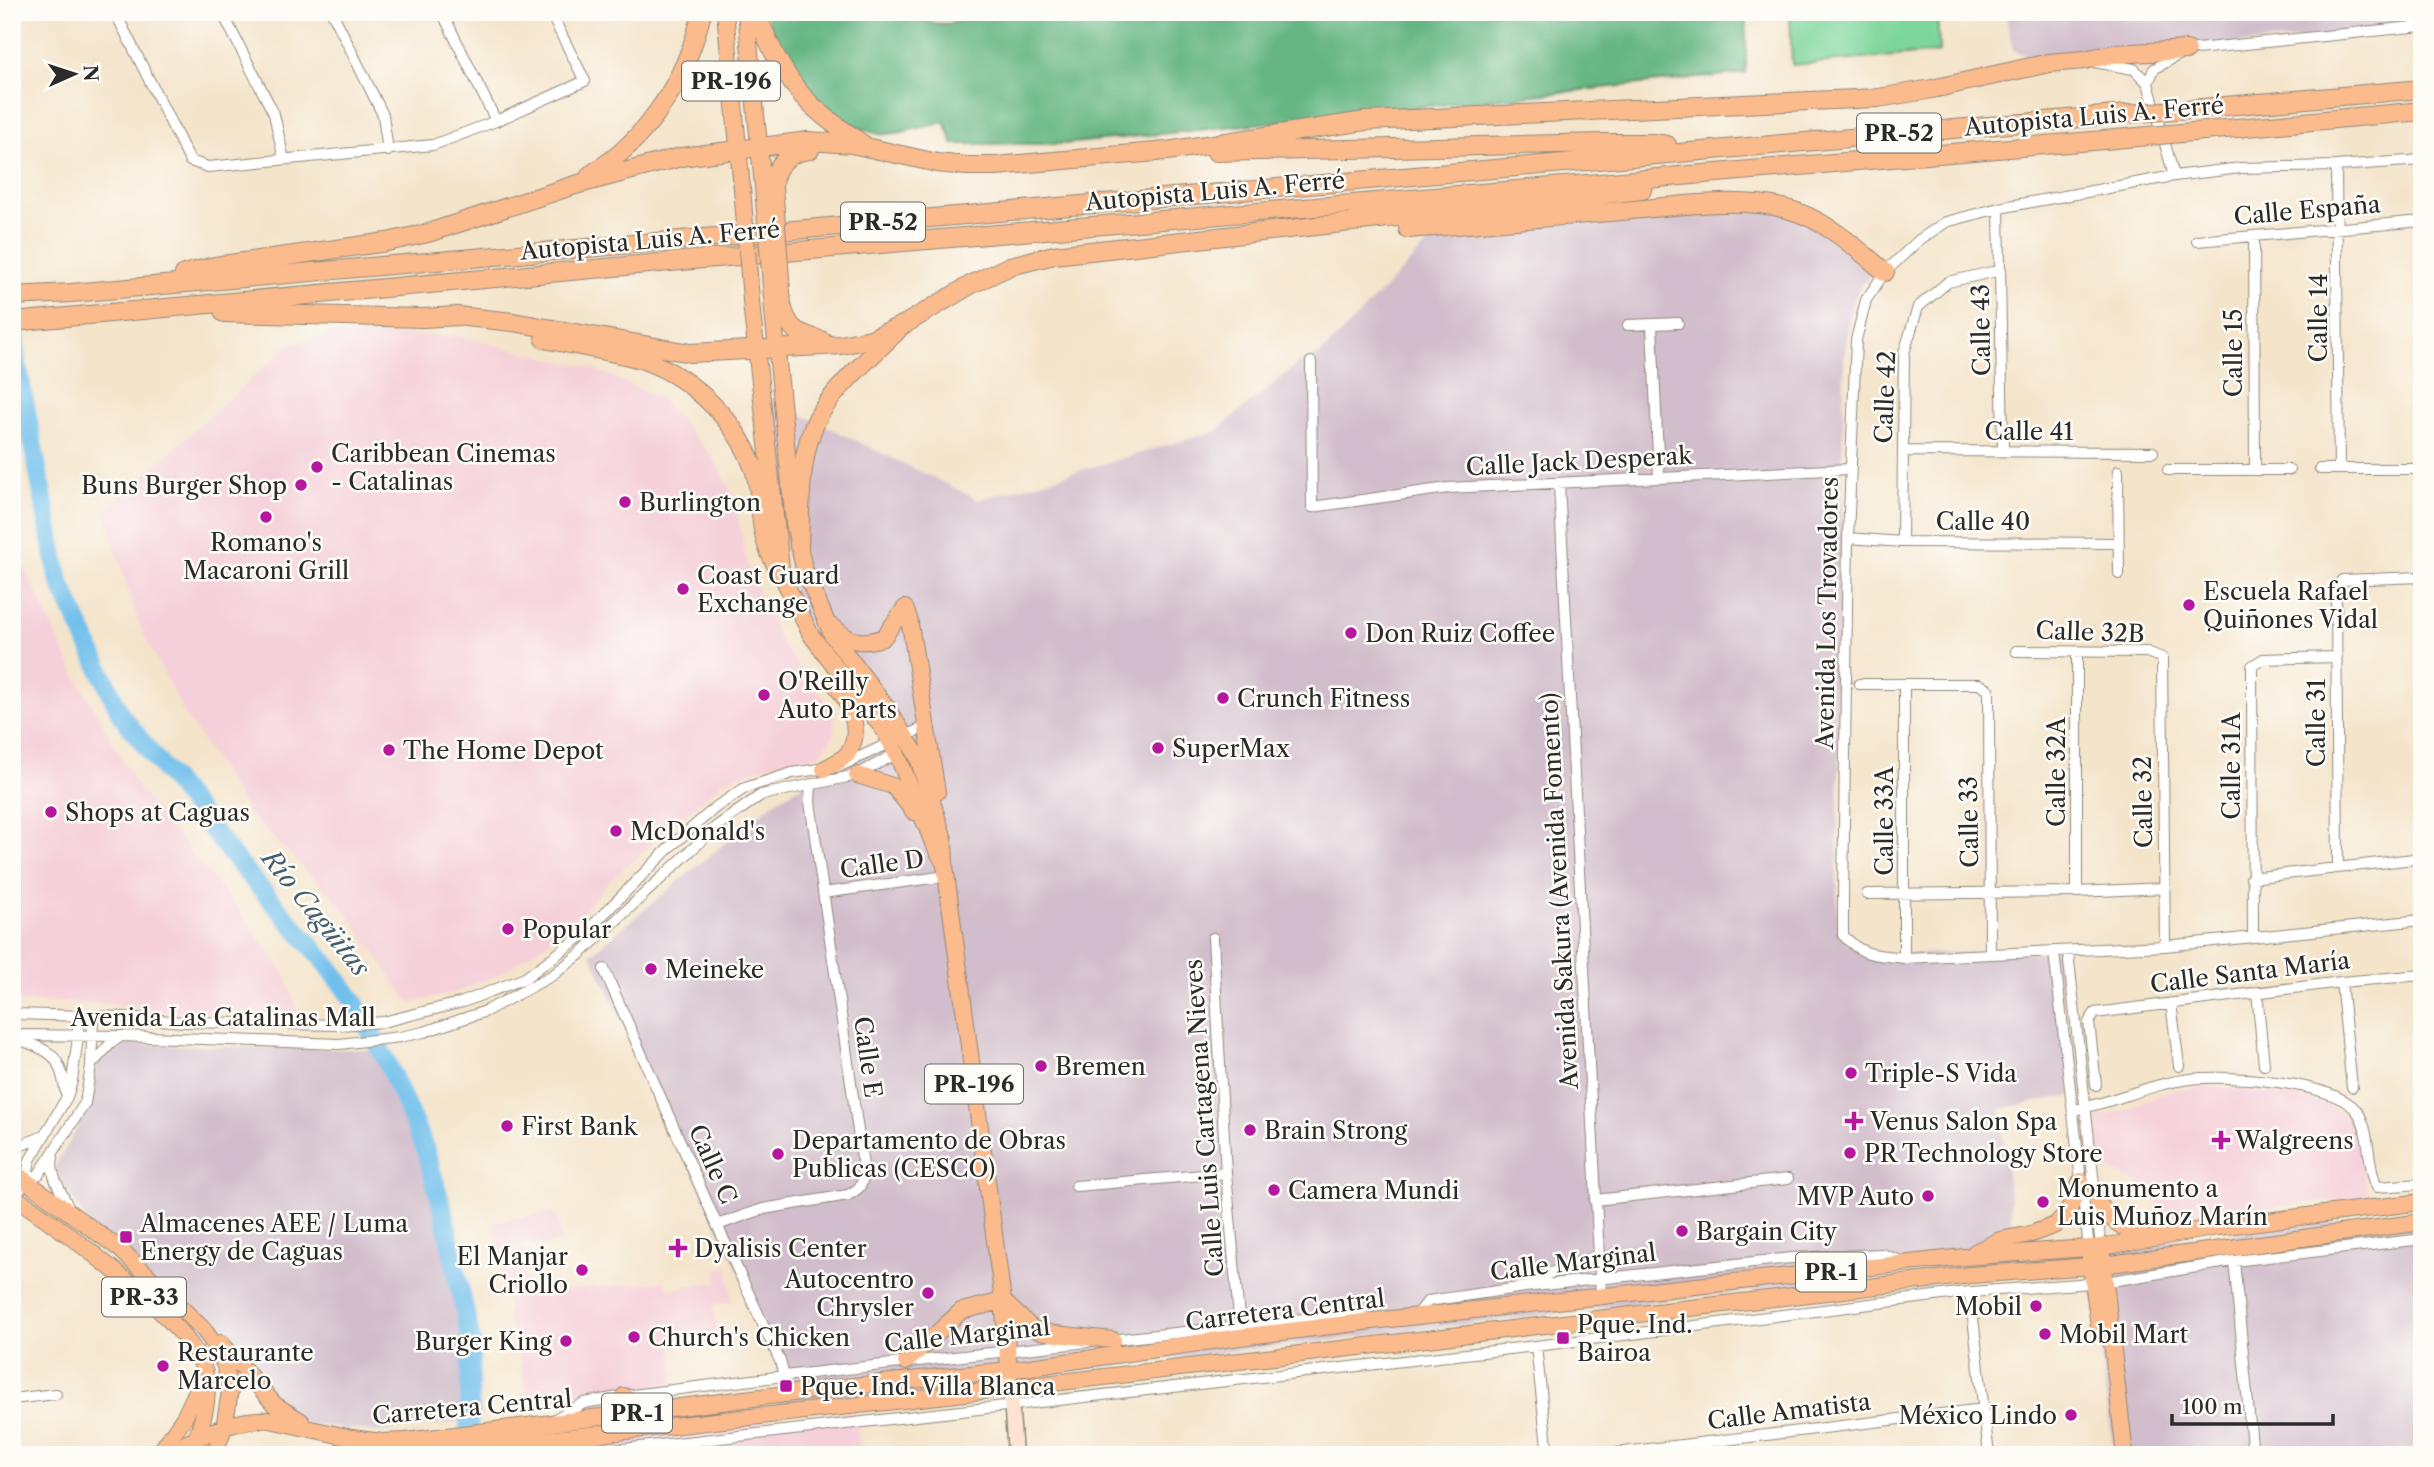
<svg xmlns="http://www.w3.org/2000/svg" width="2434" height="1467" viewBox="0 0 2434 1467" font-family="'Libre Caslon Text',serif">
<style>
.built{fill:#f5cfd9}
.industrial{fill:#d1bdcb}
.green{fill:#7cd59a;stroke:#548062;stroke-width:2}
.forest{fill:#65b682;stroke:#487056;stroke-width:2}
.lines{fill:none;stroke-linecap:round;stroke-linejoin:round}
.river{stroke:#71c0ec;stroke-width:19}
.street-casing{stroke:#90887a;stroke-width:12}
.secondary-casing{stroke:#90887a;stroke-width:17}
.primary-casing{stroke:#90887a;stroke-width:18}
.highway-casing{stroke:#90887a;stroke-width:20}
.street{stroke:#fff;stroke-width:10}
.secondary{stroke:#fde4d1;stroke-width:14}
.primary{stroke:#fbbb8d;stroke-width:16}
.highway{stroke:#fbbb8d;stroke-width:18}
.primary-bridge-casing{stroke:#90887a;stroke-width:18;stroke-linecap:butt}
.highway-bridge-casing{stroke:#90887a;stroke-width:20;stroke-linecap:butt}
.primary-bridge{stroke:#fbbb8d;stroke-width:16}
.highway-bridge{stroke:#fbbb8d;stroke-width:18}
.poi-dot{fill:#b5179e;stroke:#fdfcf7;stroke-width:2.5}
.labels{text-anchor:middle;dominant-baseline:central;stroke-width:5;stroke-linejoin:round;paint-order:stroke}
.shield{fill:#fdfcf7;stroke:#6a6a68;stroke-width:2}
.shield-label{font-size:23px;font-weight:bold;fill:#2b2b2b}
.street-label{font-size:24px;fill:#2b2b2b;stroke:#fdfcf7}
.poi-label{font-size:24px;fill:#2b2b2b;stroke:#fdfcf7;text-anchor:start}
.water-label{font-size:26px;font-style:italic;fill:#445f6f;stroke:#fdfcf7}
</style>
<rect width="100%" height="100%" fill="#fdfcf7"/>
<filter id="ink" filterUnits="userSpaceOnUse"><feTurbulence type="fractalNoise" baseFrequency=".0143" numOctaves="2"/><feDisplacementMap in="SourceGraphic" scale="14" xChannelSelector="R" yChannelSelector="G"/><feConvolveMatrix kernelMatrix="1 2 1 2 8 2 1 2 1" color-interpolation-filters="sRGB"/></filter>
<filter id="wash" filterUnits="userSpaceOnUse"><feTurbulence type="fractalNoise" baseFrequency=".00686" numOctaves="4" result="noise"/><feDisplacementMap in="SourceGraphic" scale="28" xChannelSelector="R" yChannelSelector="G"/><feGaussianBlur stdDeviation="1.57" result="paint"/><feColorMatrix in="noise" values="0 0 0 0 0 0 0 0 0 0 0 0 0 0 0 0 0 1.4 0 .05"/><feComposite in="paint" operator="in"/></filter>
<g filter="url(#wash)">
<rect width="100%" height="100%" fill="#f4e4ca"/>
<!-- built -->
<path class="built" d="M334,333L457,336L595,369L661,399L712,456L734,497L746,561L780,642L833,710L835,732L820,755L775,763L724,781L606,884L584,911L545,944L502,973L453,993L410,1003L342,906L250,815L183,711L140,627L104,511L288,346Z
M12,540L71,667L138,788L241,913L286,977L298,1013H164L136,1005L12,1001Z
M2213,1086L2314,1099L2347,1115L2357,1131L2368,1196L2164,1219L2159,1205L2137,1183L2114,1171L2096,1168L2092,1123L2099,1117L2126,1110L2168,1091Z
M557,1212L562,1242L531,1247L530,1241L522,1243L523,1250L531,1249L533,1258L522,1260L528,1293L544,1291L545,1297L568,1290L665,1282L668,1289L717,1282L716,1269L728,1267L732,1302L713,1305L718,1336L672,1347L674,1383L572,1398L570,1386L556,1388L557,1403L528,1407L517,1335H511L494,1221Z
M855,1411L861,1455H516L515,1450Z"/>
<!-- industrial -->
<path class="industrial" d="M2005,12H2422V29L2041,60L2013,50Z
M1779,205L1875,266L1858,291L1852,306L1844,358L1837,909L1842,936L1847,944L1884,954L2056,952L2072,1095L2001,1109L2015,1259L778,1405L782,1374L760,1317L591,954L777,800L886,738L796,607L757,393L979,500L1216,431L1300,362L1320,355L1446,225Z
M124,1044L371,1050L445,1197L482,1418L377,1432L300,1423L228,1352L178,1319L104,1251L54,1168L89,1107L97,1062Z
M2422,1212V1455H2114L2087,1250Z"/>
<!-- green -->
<path class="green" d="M1790,12H1937L1939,52L1792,65Z"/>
<!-- forest -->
<path class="forest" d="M765,12H904C939,32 955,23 991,12H1746V73L1064,144H953L945,122C931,125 892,136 880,134C824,123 784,63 765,12Z"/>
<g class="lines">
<!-- river -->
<path class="river" d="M12,272L16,357L59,580L121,715L239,864L327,964L353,1000L387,1062L425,1149L443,1210L471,1340L468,1451"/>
</g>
</g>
<g filter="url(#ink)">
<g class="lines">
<!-- street casing -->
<g class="street-casing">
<path id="street" d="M115,12L190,161L208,167L433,145L496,121L585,81L550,12
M222,12L274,114L284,160
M332,12L383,115L388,151
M442,12L496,121
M2094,62L2134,69L2148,83L2174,176
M2148,83L2154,69L2187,50L2422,26
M2422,160L2336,166L2241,168L2174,176L1999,208L1946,222L1919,240L1885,272L1866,300L1856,340L1848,538L1843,899V935C1864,958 1876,954 1904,958L2165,946L2422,920
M2336,166L2339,469
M1999,208L2003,451
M2254,236L2255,469
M2197,241L2422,221
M1628,325L1678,323
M1652,325L1659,477
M1311,362L1312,507L1448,488L1850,469
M1904,451L2153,452
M2320,469H2422
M2168,470H2289
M2118,471L2119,574
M1559,484L1601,1296
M1848,538L1902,542L2119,543
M1902,542L1904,353L1918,307L1948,282L2001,270
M2016,651L2147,652L2162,658L2165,946
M2077,652V892
M1859,684H1979L1989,690L1990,953
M1904,684V958
M2338,867L2336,592L2342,580L2422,577
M2251,878L2422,858
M823,893L947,876
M1867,894L2077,892L2165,888
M2253,936L2252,666L2263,659L2337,657
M1213,938L1226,1173L1240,1329
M2068,952L2101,1247
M2054,953L2089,1248
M604,969L717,1225L780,1361L784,1376
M2341,982L2352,1087
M2257,992L2264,1065
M2171,1003L2179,1066
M12,1014L125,1017L183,1022L340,1025L383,1022L463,1002L525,978L583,935L671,846L716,807L745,788L792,773L840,766L927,726
M12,1035L122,1036L339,1044L400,1037L424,1032L486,1011L553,975L579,955L717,826L761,795L857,775L899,752
M16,1038C53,1053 59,1052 66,1094
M91,1065L112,1042L120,1037
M2096,1085L2089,1022L2095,1013L2341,982L2422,975
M2073,1110C2113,1103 2151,1083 2191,1079C2228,1075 2331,1081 2356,1110C2371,1128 2367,1168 2377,1187L2422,1184
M12,1149L44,1136
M53,1158C48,1176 65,1195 70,1212
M26,1181L39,1174L85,1103L91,1066L93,1017
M1076,1186L1226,1173
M13,1200L26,1181L30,1160L67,1097L72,1081L78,1037V1017
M1595,1200L1788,1179
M717,1225L763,1209L848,1195C859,1189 863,1186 864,1172L810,802L811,784
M2234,1261L2253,1455
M1528,1286L1548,1274L1598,1255
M1970,1292L1989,1455
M1416,1316L1428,1301L1525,1287L1791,1258L1882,1254L1901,1261
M1110,1340L1358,1313L1371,1321
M1536,1346L1548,1455
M12,1399L56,1394
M555,1419L584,1403L624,1396L784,1376L1088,1342
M559,1443L605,1451L766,1433L1536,1346L1958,1293L2105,1282L2234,1261L2422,1239
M1599,1455L1983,1409"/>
</g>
<!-- secondary casing -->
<g class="secondary-casing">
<path id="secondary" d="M1009,1370L1015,1455"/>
</g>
<!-- primary casing -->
<g class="primary-casing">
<path id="primary" d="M725,12L742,188
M746,12L763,186
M773,311L794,524L804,568L832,635L887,708L917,755L944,839L945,866L1003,1301L1009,1370
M752,312L782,576L811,635L884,730L899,759L933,843L943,861
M905,608L909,618L937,792
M834,627C850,643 861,644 883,638L905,608
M824,769C832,765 843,760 848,753C864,730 849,703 835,684
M857,775L893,786L914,812
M12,1171L120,1249L204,1330L216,1347L225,1366L230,1391L224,1428L214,1455
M12,1195C58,1226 190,1320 204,1370C211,1393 203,1422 194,1443
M2094,1195C2107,1219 2122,1229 2147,1238
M1975,1252L2000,1240L2031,1234L2055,1225L2068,1212L2081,1181
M2102,1256L2125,1455
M2090,1258L2099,1326
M1003,1301L1033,1329L1055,1334L1113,1340
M221,1343L275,1405L301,1421
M906,1362L961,1311L1003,1301
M624,1396L644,1412
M158,1455L185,1416L202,1380
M161,1455C195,1440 232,1417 270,1420L352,1438L382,1442L406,1441L842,1387L1009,1370L1240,1337L1372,1321L1964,1257L2101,1247L2218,1227L2422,1202
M412,1455L1010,1388L1971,1275L2103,1265L2422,1222"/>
</g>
<!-- highway casing -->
<g class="highway-casing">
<path id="highway" d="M756,12C771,51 790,90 824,116C836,126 850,135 864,145
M2202,108L2422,89
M2204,131L2422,111
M1216,152L1605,143H1654L1667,145
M590,175C648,140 687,78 702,12
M773,186C774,165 790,151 810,150
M1408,229C1479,223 1550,217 1621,211C1671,207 1738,196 1787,209C1825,219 1856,248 1885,272
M184,274L215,266L387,242L428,233L575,185L681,157L808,141L852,144L937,163L967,166H996L1167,151L1365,121L1878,98L1932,89L2049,63L2084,60L2113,54L2187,50
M12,296L71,293L2103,116
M782,305C789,333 799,333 823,341
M224,313L423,318L457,316L513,322L690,353L841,345L871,339L905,324L972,284L1010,266L1054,255L1642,190
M12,322L692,260L2104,140
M544,339C574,345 604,350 633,357C686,371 736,418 754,469C763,495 758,523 768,548C771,558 778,567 782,576
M799,546C801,504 798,458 817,419C831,391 875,353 897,331"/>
</g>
<!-- street -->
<use href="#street" class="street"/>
<!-- secondary -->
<use href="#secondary" class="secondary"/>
<!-- primary -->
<use href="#primary" class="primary"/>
<!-- highway -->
<use href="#highway" class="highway"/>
<!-- primary-bridge casing -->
<g class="primary-bridge-casing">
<path id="primary-bridge" d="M763,186L773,311
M742,188L752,312"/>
</g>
<!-- highway-bridge casing -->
<g class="highway-bridge-casing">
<path id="highway-bridge" d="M2103,116L2202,108
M2104,140L2204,131
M773,186L782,305"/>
</g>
<!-- primary-bridge -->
<use href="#primary-bridge" class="primary-bridge"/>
<!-- highway-bridge -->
<use href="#highway-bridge" class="highway-bridge"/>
</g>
</g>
<!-- markers -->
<g class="poi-dot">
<circle cx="317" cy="467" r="7"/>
<circle cx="301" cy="485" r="7"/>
<circle cx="625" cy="502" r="7"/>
<circle cx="266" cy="517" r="7"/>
<circle cx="683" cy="589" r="7"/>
<circle cx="2189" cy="605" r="7"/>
<circle cx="1351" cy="633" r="7"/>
<circle cx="764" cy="695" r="7"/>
<circle cx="1223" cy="698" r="7"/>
<circle cx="1158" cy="748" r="7"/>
<circle cx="389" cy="750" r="7"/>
<circle cx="51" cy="812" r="7"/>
<circle cx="616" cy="831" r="7"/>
<circle cx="508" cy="929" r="7"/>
<circle cx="651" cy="969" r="7"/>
<circle cx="1041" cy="1066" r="7"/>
<circle cx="1851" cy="1073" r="7"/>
<path d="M1850.5 1110.5h7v7h7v7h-7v7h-7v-7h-7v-7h7z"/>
<circle cx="507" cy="1126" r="7"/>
<circle cx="1250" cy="1130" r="7"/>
<path d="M2217.5 1129.5h7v7h7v7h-7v7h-7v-7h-7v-7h7z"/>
<circle cx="1850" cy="1153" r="7"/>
<circle cx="778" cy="1154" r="7"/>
<circle cx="1274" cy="1190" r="7"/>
<circle cx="1928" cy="1196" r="7"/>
<circle cx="2043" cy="1202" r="7"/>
<circle cx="1682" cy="1231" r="7"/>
<rect x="119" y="1230" width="14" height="14" rx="3.5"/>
<path d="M674.5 1237.5h7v7h7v7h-7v7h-7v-7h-7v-7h7z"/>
<circle cx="582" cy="1270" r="7"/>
<circle cx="928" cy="1293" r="7"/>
<circle cx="2036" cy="1306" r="7"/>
<circle cx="2045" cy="1334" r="7"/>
<circle cx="634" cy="1337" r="7"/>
<rect x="1556" y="1331" width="14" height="14" rx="3.5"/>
<circle cx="566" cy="1341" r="7"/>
<circle cx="163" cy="1366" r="7"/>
<rect x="779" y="1379" width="14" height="14" rx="3.5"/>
<circle cx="2071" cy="1415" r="7"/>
</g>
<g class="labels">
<!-- shield labels -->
<g class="shield">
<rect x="682" y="61.5" width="98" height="39" rx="5"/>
<rect x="1857" y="113.5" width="84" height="39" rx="5"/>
<rect x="841" y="202.5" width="84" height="39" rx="5"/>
<rect x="925" y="1064.5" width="98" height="39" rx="5"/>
<rect x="1796" y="1252.5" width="70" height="39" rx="5"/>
<rect x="102" y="1277.5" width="84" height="39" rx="5"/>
<rect x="602" y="1393.5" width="70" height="39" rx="5"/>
</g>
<g class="shield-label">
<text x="731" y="81">PR-196</text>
<text x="1899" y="133">PR-52</text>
<text x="883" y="222">PR-52</text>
<text x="974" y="1084">PR-196</text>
<text x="1831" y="1272">PR-1</text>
<text x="144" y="1297">PR-33</text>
<text x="637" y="1413">PR-1</text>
</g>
<!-- street labels -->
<g class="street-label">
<text transform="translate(2094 116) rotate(-5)">Autopista Luis A. Ferré</text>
<text transform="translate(1215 191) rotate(-5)">Autopista Luis A. Ferré</text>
<text transform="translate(2307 210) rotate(-5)">Calle España</text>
<text transform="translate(650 240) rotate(-5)">Autopista Luis A. Ferré</text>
<text transform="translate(2318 318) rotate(-90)">Calle 14</text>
<text transform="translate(1981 330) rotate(-91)">Calle 43</text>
<text transform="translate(2233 353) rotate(-90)">Calle 15</text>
<text transform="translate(1885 397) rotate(-88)">Calle 42</text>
<text x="2029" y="431">Calle 41</text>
<text transform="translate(1579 461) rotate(-3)">Calle Jack Desperak</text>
<text x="1983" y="521">Calle 40</text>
<text transform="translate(1827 613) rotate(-89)">Avenida Los Trovadores</text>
<text transform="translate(2090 632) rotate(2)">Calle 32B</text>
<text transform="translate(2316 723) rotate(-90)">Calle 31</text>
<text transform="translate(2231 766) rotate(-90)">Calle 31A</text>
<text transform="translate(2056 772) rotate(-90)">Calle 32A</text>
<text transform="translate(2143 802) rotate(-91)">Calle 32</text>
<text transform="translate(1884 821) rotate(-90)">Calle 33A</text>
<text transform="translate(1969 822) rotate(-91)">Calle 33</text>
<text transform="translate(882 864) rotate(-8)">Calle D</text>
<text transform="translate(1559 891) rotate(-93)">Avenida Sakura (Avenida Fomento)</text>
<text transform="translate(2250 972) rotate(-7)">Calle Santa María</text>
<text x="223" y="1017">Avenida Las Catalinas Mall</text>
<text transform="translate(868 1057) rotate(82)">Calle E</text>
<text transform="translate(1204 1118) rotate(-94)">Calle Luis Cartagena Nieves</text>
<text transform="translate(713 1164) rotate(66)">Calle C</text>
<text transform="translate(1573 1262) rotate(-7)">Calle Marginal</text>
<text transform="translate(1285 1310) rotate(-7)">Carretera Central</text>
<text transform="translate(967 1335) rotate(-6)">Calle Marginal</text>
<text transform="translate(472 1407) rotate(-5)">Carretera Central</text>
<text transform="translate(1789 1411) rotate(-7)">Calle Amatista</text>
</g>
<!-- poi labels -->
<g class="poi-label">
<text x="331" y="453">Caribbean Cinemas<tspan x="331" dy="28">- Catalinas</tspan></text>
<text x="287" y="485" text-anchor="end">Buns Burger Shop</text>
<text x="639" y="502">Burlington</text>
<text x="266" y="542" text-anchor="middle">Romano's<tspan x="266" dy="28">Macaroni Grill</tspan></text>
<text x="697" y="575">Coast Guard<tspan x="697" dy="28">Exchange</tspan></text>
<text x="2203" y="591">Escuela Rafael<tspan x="2203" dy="28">Quiñones Vidal</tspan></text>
<text x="1365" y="633">Don Ruiz Coffee</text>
<text x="778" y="681">O'Reilly<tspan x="778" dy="28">Auto Parts</tspan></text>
<text x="1237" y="698">Crunch Fitness</text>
<text x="1172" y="748">SuperMax</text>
<text x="403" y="750">The Home Depot</text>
<text x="65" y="812">Shops at Caguas</text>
<text x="630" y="831">McDonald's</text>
<text x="522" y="929">Popular</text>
<text x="665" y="969">Meineke</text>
<text x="1055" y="1066">Bremen</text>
<text x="1865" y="1073">Triple-S Vida</text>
<text x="1870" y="1121">Venus Salon Spa</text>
<text x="521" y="1126">First Bank</text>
<text x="1264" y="1130">Brain Strong</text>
<text x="792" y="1140">Departamento de Obras<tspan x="792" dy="28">Publicas (CESCO)</tspan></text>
<text x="2235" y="1140">Walgreens</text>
<text x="1864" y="1153">PR Technology Store</text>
<text x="2057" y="1188">Monumento a<tspan x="2057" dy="28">Luis Muñoz Marín</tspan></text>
<text x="1288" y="1190">Camera Mundi</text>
<text x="1914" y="1196" text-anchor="end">MVP Auto</text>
<text x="140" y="1223">Almacenes AEE / Luma<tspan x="140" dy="28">Energy de Caguas</tspan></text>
<text x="1696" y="1231">Bargain City</text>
<text x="694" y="1248">Dyalisis Center</text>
<text x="568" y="1256" text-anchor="end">El Manjar<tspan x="568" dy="28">Criollo</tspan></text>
<text x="914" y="1279" text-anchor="end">Autocentro<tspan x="914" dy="28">Chrysler</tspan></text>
<text x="2022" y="1306" text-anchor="end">Mobil</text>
<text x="1577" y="1324">Pque. Ind.<tspan x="1577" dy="28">Bairoa</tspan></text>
<text x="2059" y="1334">Mobil Mart</text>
<text x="648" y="1337">Church's Chicken</text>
<text x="552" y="1341" text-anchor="end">Burger King</text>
<text x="177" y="1352">Restaurante<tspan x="177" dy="28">Marcelo</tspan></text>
<text x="800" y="1386">Pque. Ind. Villa Blanca</text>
<text x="2057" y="1415" text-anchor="end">México Lindo</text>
</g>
<!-- water labels -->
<g class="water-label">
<text transform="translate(316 913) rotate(51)">Río Cagüitas</text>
</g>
</g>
<!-- margin -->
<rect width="2434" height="1467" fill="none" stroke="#fdfcf7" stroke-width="42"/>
<!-- north arrow -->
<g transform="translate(74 74) rotate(87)" stroke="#fdfcf7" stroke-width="5" paint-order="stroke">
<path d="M0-5L12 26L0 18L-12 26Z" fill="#2b2b2b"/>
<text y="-10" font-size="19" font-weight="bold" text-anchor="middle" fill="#2b2b2b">N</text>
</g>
<!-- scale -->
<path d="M2172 1414v10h161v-10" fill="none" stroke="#2b2b2b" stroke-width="3.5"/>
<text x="2182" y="1414" font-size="21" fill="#2b2b2b" stroke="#fdfcf7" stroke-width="5" paint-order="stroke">100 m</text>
</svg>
